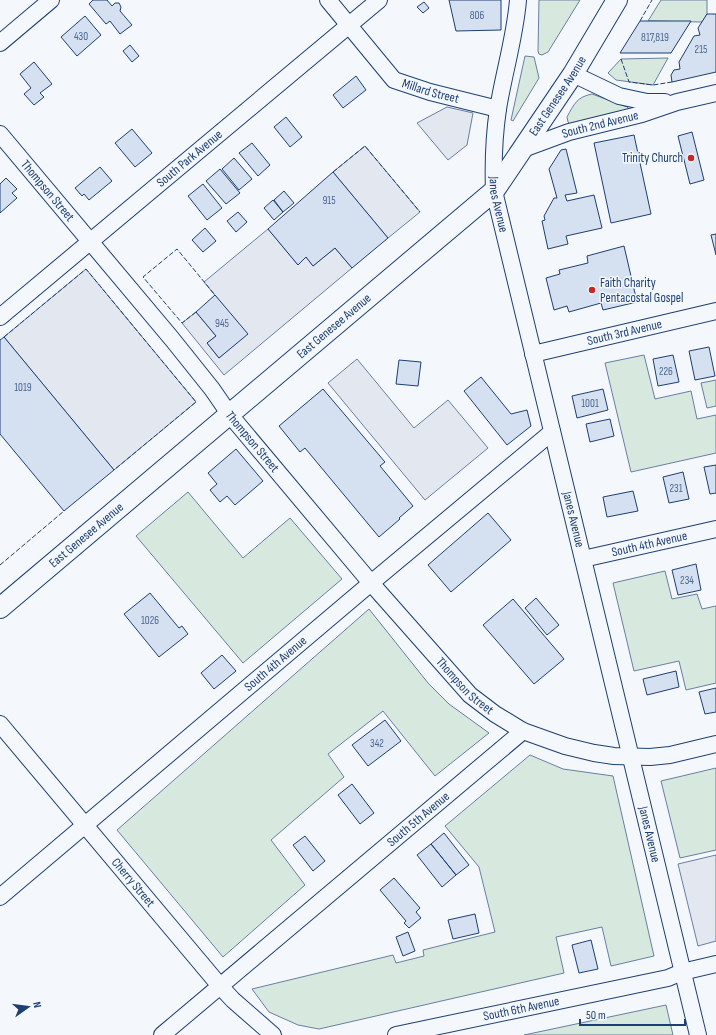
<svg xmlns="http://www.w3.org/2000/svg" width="716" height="1035" viewBox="0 0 716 1035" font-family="'Sofia Sans Condensed',sans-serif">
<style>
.green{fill:#d7e8df;stroke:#687fa3}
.parking{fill:#e3e8f0;stroke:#687fa3}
.building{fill:#d5e0f0;stroke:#1d3f73}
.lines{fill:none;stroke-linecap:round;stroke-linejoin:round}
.minor-casing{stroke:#1d3f73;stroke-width:18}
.major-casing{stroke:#1d3f73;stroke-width:22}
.minor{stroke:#f4f7fb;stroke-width:16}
.major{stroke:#f4f7fb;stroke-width:20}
.fence{stroke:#1d3f73;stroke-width:1;stroke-dasharray:5 2;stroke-linecap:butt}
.poi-dot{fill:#c62828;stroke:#f4f7fb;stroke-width:1.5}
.labels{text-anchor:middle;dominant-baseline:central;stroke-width:3;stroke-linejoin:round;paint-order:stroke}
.number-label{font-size:11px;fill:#4b6792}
.street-label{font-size:13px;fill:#1d3f73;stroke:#f4f7fb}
.poi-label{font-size:13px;fill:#1d3f73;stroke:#f4f7fb;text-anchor:end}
</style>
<rect width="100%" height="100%" fill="#f4f7fb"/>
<!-- green -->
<path class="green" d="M539,0H580L548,52L542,55L539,54L538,51Z
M661,0H707V14L702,22L648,21Z
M525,56L534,57L539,78L513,121L511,120Z
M668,58L653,85L616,80L608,73L621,59Z
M592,94L627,107L631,110L571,125L568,122L567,117C574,104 577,97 592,94Z
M644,355L655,399L691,391L697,419L716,415V453L631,472L605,363Z
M716,380V406L707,408L701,383Z
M188,492L243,558L290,518L342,579L243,663L136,536Z
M665,571L672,599L697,594L702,609L716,606V683L686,690L679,661L634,671L613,583Z
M369,609L428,683L449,704L489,733L435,776L383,711L328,754L344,777L271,840L305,885L223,957L117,830Z
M530,755L563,769L613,776L654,956L611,966L602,927L556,937L564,973L319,1029L298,1025L269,1012L252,989L393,955L396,963L424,956L423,950L495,932L479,867L445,826Z
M716,768V850L680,858L661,781Z
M666,1005L673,1035H524Z"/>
<!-- parking -->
<path class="parking" d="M447,107L473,113L467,145L448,160L417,123Z
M365,146L420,212L388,238L333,172Z
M268,229L298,265L306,257L313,266L335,248L352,268L224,375L182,323L196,312L216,336L207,343L219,358L247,334L204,282Z
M86,269L196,402L114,470L4,337Z
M357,359L414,428L448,400L488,448L425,500L328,383Z
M716,855V941L698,946L678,864Z"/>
<!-- building -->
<path class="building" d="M93,0H107L112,6L115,3H119L121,7L120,11L132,25L120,34L110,21L106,24L89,4Z
M449,0H501V30L456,31Z
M424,2L429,8L423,13L417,7Z
M707,14H716V72L672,82L671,75L674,70L680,69L679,62L694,36L700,35L698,28Z
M85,16L101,35L77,56L61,37Z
M640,21H691L671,53H620Z
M130,45L139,56L132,62L123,51Z
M34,62L52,84L40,93L44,97L34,105L24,94L31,88L20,74Z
M356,76L366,90L343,108L333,95Z
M286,117L302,137L290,147L274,127Z
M132,129L152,153L135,167L115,143Z
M692,132L704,180L690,184L678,136Z
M634,135L651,214L611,223L594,143Z
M252,143L270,165L258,176L239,153Z
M566,149L577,193L565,195L567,201L594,195L602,228L566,236L568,244L548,249L542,221L545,220L544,216L554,198H557L549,169L561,150Z
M234,158L252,179L239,190L222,169Z
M100,167L112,181L89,200L84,194L82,196L75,188Z
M220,169L240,193L226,204L206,181Z
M333,172L388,238L352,268L335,248L313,266L306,257L298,265L268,229Z
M6,178L17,189L12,193L17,198L0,213V184Z
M203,184L222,208L207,220L188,196Z
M284,191L294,203L283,212L274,200Z
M273,200L283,212L274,220L264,208Z
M238,212L247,222L236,232L227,221Z
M205,228L216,241L203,252L192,240Z
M716,234V255L711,235Z
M624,246L637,302L603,310L601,303L569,312L567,306L554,310L546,278L560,274L559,270L588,263L587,256Z
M215,295L248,334L219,358L207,343L216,336L196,312Z
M4,337L114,470L64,511L0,434V340Z
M709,347L715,376L695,380L689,351Z
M673,355L679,382L658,386L653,359Z
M399,360L421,362L418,386L396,384Z
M481,377L511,414L527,410L531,426L507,445L464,391Z
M323,389L385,462L380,466L413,506L399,518L400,519L379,537L305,448L300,452L279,426Z
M603,389L608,410L577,418L572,396Z
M610,419L614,436L590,442L586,424Z
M236,449L263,481L235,505L227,496L220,502L210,490L217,484L208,473Z
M716,465V493L710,494L704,467Z
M683,472L689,499L669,503L663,477Z
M633,491L638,511L607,517L603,497Z
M488,513L511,540L451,592L428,565Z
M696,564L701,590L678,595L672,570Z
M150,593L179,628L182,626L188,634L159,657L124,614Z
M536,598L559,625L547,635L525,608Z
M513,599L564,659L534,684L483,625Z
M222,655L236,671L214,689L201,673Z
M676,671L679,687L647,695L643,679Z
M716,688V712L705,714L699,692Z
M385,720L401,741L368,766L352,745Z
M352,784L374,813L360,824L338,795Z
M444,833L469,865L456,875L431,844Z
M305,836L325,861L313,871L293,845Z
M431,844L456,875L442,887L417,855Z
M394,878L420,908L416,912L421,918L409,928L404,923L406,921L380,890Z
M475,914L479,933L453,939L448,920Z
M408,932L415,951L403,956L396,937Z
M591,940L598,969L579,973L572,945Z"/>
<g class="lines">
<!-- minor casing -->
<g class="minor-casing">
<g id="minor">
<path id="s1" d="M328,0L394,80L430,92L498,109"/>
<path id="s2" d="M518,0C515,37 504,72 498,109C494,136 493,163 494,191L698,1035"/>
<path d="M0,43L51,0"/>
<path d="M573,74L619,96L647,102H665"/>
<path id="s3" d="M0,134L172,339L212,389L230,415L371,583L470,695L495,714L523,731L565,746L594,753L614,756L650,757L670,755L716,744"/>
<path id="s4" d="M523,149L569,132L642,114L677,102L716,93"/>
<path id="s5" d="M0,317L379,0"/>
<path id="s6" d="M533,354L716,311"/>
<path id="s7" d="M583,559L716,529"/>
<path id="s8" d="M0,724L220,986L233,1000L273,1035"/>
<path id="s9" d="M0,897L371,583L552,432"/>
<path id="s10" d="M162,1035L523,731"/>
<path id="s11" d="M396,1035L668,978L682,972L716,964"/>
</g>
</g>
<!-- major casing -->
<g class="major-casing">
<g id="major">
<path id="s12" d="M0,608L494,191L573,74L617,0"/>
</g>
</g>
<!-- minor -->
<use href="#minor" class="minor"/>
<!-- major -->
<use href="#major" class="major"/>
<!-- fence -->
<path class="fence" d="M640,21L652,0
M621,59L629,82L653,85L672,82
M333,172L365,146L420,212
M196,312L182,323L143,277L177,249L215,295
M4,337L86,269L196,402L114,470
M0,565L64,511"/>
</g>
<!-- markers -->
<g class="poi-dot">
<circle cx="691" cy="158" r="4"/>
<circle cx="592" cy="290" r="4"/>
</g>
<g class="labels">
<!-- number labels -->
<g class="number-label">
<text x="477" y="15">806</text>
<text x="81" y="36">430</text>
<text x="655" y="37">817,819</text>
<text x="701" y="49">215</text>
<text x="329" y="200">915</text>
<text x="222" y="323">945</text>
<text x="666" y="371">226</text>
<text x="23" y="387">1019</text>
<text x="590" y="403">1001</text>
<text x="676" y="488">231</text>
<text x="687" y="580">234</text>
<text x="150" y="620">1026</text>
<text x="377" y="743">342</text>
</g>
<!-- street labels -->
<g class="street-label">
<text stroke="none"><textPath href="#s1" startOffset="142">Millard Street</textPath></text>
<text stroke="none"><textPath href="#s12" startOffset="761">East Genesee Avenue</textPath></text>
<text stroke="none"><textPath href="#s4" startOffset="81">South 2nd Avenue</textPath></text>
<text stroke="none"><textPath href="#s5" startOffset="247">South Park Avenue</textPath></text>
<text stroke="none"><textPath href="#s3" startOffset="74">Thompson Street</textPath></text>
<text stroke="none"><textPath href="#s2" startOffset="207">Janes Avenue</textPath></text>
<text stroke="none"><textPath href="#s12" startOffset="437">East Genesee Avenue</textPath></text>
<text stroke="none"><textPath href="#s6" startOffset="94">South 3rd Avenue</textPath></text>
<text stroke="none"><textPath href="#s3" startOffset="398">Thompson Street</textPath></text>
<text stroke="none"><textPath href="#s2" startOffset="531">Janes Avenue</textPath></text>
<text stroke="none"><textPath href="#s12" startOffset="113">East Genesee Avenue</textPath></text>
<text stroke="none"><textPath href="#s7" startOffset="68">South 4th Avenue</textPath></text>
<text stroke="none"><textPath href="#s9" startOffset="361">South 4th Avenue</textPath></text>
<text stroke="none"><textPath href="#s3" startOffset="722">Thompson Street</textPath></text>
<text stroke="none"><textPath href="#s10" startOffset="335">South 5th Avenue</textPath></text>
<text stroke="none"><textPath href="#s2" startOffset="855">Janes Avenue</textPath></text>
<text stroke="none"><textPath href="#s8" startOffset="207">Cherry Street</textPath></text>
<text stroke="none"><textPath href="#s11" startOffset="128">South 6th Avenue</textPath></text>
</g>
<!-- poi labels -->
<g class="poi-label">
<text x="683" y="158">Trinity Church</text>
<text x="600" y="283" text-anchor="start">Faith Charity<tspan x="600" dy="15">Pentacostal Gospel</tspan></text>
</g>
</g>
<!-- north arrow -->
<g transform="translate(28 1007) rotate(76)" stroke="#f4f7fb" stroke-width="3" paint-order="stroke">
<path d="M0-3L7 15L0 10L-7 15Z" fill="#1d3f73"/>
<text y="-6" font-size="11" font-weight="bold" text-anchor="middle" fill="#1d3f73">N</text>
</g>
<!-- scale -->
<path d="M580 1019v6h105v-6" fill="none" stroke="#1d3f73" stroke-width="2"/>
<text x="586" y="1019" font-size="12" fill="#1d3f73" stroke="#f4f7fb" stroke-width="3" paint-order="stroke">50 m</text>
</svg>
